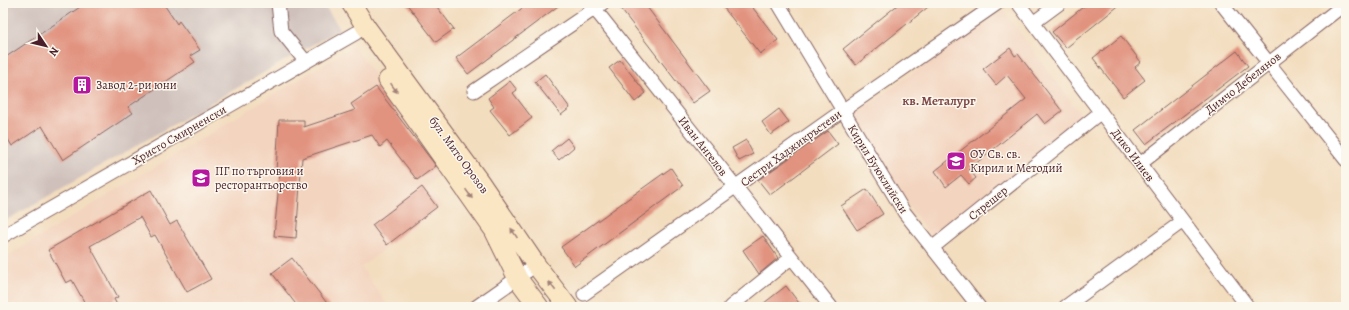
<svg xmlns="http://www.w3.org/2000/svg" width="1349" height="310" viewBox="0 0 1349 310" font-family="Alegreya,serif">
<style>
.built{fill:#f3d4bf}
.industrial{fill:#cfc0bb}
.building{fill:#e1937f}
.lines{fill:none;stroke-linecap:round;stroke-linejoin:round}
.minor-casing{stroke:#85625f;stroke-width:15}
.secondary-casing{stroke:#85625f;stroke-width:21}
.minor{stroke:#fff;stroke-width:13}
.secondary{stroke:#fbe6c4;stroke-width:19}
.oneway{fill:#a28278}
.labels{text-anchor:middle;dominant-baseline:central;stroke-width:3;stroke-linejoin:round;paint-order:stroke}
.street-label{font-size:12px;fill:#4a1f2b;stroke:#fbf7ec}
.poi-label{font-size:12px;fill:#4a1f2b;stroke:#fbf7ec;text-anchor:start}
.neighbourhood-label{font-size:13px;font-weight:bold;fill:#7f4848;stroke:#fbf7ec}
</style>
<rect width="100%" height="100%" fill="#fbf7ec"/>
<filter id="ink" filterUnits="userSpaceOnUse"><feTurbulence type="fractalNoise" baseFrequency=".025" numOctaves="2"/><feDisplacementMap in="SourceGraphic" scale="8" xChannelSelector="R" yChannelSelector="G"/><feConvolveMatrix kernelMatrix="1 2 1 2 8 2 1 2 1" color-interpolation-filters="sRGB"/></filter>
<filter id="wash" filterUnits="userSpaceOnUse"><feTurbulence type="fractalNoise" baseFrequency=".012" numOctaves="4" result="noise"/><feDisplacementMap in="SourceGraphic" scale="16" xChannelSelector="R" yChannelSelector="G"/><feGaussianBlur stdDeviation="0.9" result="paint"/><feColorMatrix in="noise" values="0 0 0 0 0 0 0 0 0 0 0 0 0 0 0 0 0 1.4 0 .05"/><feComposite in="paint" operator="in"/></filter>
<g filter="url(#wash)">
<rect width="100%" height="100%" fill="#f3ddbf"/>
<!-- built -->
<path class="built" d="M1003,10L1084,119L933,239L907,204L852,116Z
M354,46L443,173L427,186L442,207L361,267L389,307H3V259Z"/>
<!-- industrial -->
<path class="industrial" d="M3,3H323L340,29L3,222Z"/>
<g id="blocks">
<!-- building -->
<path class="building" d="M86,3H163L177,24L179,21L200,50L190,56L195,62L128,107L133,113L63,160L42,126L12,146L3,131V59Z
M406,3H434L454,29L436,42Z
M529,3H562L468,74L456,58Z
M616,3H644L710,91L693,103Z
M720,3H749L778,40L760,54Z
M900,3H933L856,65L843,49Z
M1088,3H1122L1066,48L1052,32Z
M1121,36L1141,62L1135,67L1145,80L1123,97L1093,58Z
M1010,48L1015,56L1018,54L1062,111L1045,124L1037,114L969,169L976,178L969,184L961,175L946,187L935,171L1026,99L1007,75L996,85L983,69Z
M1237,51L1248,66L1146,144L1135,130Z
M620,60L646,93L635,102L609,68Z
M545,74L570,108L561,115L535,82Z
M510,81L517,90L513,93L532,118L510,135L490,110L494,107L488,98Z
M376,87L436,166L417,180L387,141L380,147L372,135L302,158L296,238L274,236L280,172H276L279,120H304V127L355,110L351,104Z
M779,109L789,122L771,135L762,122Z
M828,131L838,144L770,195L758,180Z
M567,138L574,147L559,160L551,151Z
M746,140L753,154L739,161L732,148Z
M671,168L683,186L575,266L561,247Z
M422,187L437,207L387,245L372,225Z
M867,189L883,214L857,230L841,206Z
M151,190L170,225L177,221L211,279L187,292L155,235L151,237L140,217L90,246L118,297L114,299L118,307H87L72,280L66,283L48,250Z
M763,236L778,258L759,274L743,250Z
M292,258L330,307H298L272,273Z
M786,286L802,307H759Z"/>
</g>
</g>
<g filter="url(#ink)">
<use href="#blocks" fill-opacity="0" stroke="#85625f" stroke-width="1"/>
<g class="lines">
<!-- minor casing -->
<g class="minor-casing">
<path id="minor" d="M278,3L281,31L306,62
M590,3L831,307
M778,3L904,212L979,307
M1018,3L1248,307
M1221,3L1346,160
M1033,23L1060,3
M474,91L603,3
M1140,164L1346,3
M3,236L356,33
M932,248L1101,112
M584,294L842,111L998,3
M476,307L536,265
M730,307L791,258
M1065,307L1183,221"/>
</g>
<!-- secondary casing -->
<g class="secondary-casing">
<path id="secondary" d="M351,3L366,27L479,181L536,265L568,307
M388,80L494,230L518,279L539,307"/>
</g>
<!-- minor -->
<use href="#minor" class="minor"/>
<!-- secondary -->
<use href="#secondary" class="secondary"/>
</g>
<!-- one-way arrows -->
<defs><path id="oneway-solid" d="M-6-.8H1V-3.2L6.5 0L1 3.2V.8H-6Z"/></defs>
<g class="oneway">
<use href="#oneway-solid" transform="translate(394 88) rotate(55)"/>
<use href="#oneway-solid" transform="translate(469 194) rotate(55)"/>
<use href="#oneway-solid" transform="translate(514 233) rotate(-124)"/>
<use href="#oneway-solid" transform="translate(552 286) rotate(-127)"/>
</g>
</g>
<!-- icons -->
<defs>
<g id="building-square" transform="scale(1)"><rect x="-9" y="-9" width="18" height="18" rx="4" fill="#b5179e" stroke="#fbf7ec"/><path d="M-4-6H4V6H1V3H-1V6H-4ZM-2.5-4.3h1.7v1.8h-1.7ZM.8-4.3h1.7v1.8H.8ZM-2.5-1h1.7V.8h-1.7ZM.8-1h1.7V.8H.8Z" fill="#fff"/></g>
<g id="school-square" transform="scale(1)"><rect x="-9" y="-9" width="18" height="18" rx="4" fill="#b5179e" stroke="#fbf7ec"/><path d="M0-5L7-2L0 1L-7-2ZM-4 1L0 2.5L4 1V4Q0 6-4 4Z" fill="#fff"/></g>
</defs>
<g fill-rule="evenodd">
<use href="#building-square" x="82" y="85"/>
<use href="#school-square" x="956" y="161"/>
<use href="#school-square" x="201" y="178"/>
</g>
<g class="labels">
<!-- street labels -->
<g class="street-label">
<text transform="translate(1243 83) rotate(-38)">Димчо Дебелянов</text>
<text transform="translate(179 135) rotate(-30)">Христо Смирненски</text>
<text transform="translate(703 146) rotate(52)">Иван Ангелов</text>
<text transform="translate(791 148) rotate(-36)">Сестри Хаджикръстеви</text>
<text transform="translate(459 155) rotate(54)">бул. Мито Орозов</text>
<text transform="translate(1133 155) rotate(53)">Дико Илиев</text>
<text transform="translate(878 169) rotate(58)">Кирил Буюклийски</text>
<text transform="translate(988 203) rotate(-39)">Стрешер</text>
</g>
<!-- poi labels -->
<g class="poi-label">
<text x="96" y="85">Завод 2-ри юни</text>
<text x="970" y="154">ОУ Св. св.<tspan x="970" dy="14">Кирил и Методий</tspan></text>
<text x="215" y="171">ПГ по търговия и<tspan x="215" dy="14">ресторантьорство</tspan></text>
</g>
<!-- neighbourhood labels -->
<g class="neighbourhood-label">
<text x="939" y="100">кв. Металург</text>
</g>
</g>
<!-- margin -->
<rect width="1349" height="310" fill="none" stroke="#fbf7ec" stroke-width="16"/>
<!-- north arrow -->
<g transform="translate(46 46) rotate(125)" stroke="#fbf7ec" stroke-width="3" paint-order="stroke">
<path d="M0-3L7 15L0 10L-7 15Z" fill="#4a1f2b"/>
<text y="-6" font-size="11" font-weight="bold" text-anchor="middle" fill="#4a1f2b">N</text>
</g>
</svg>
